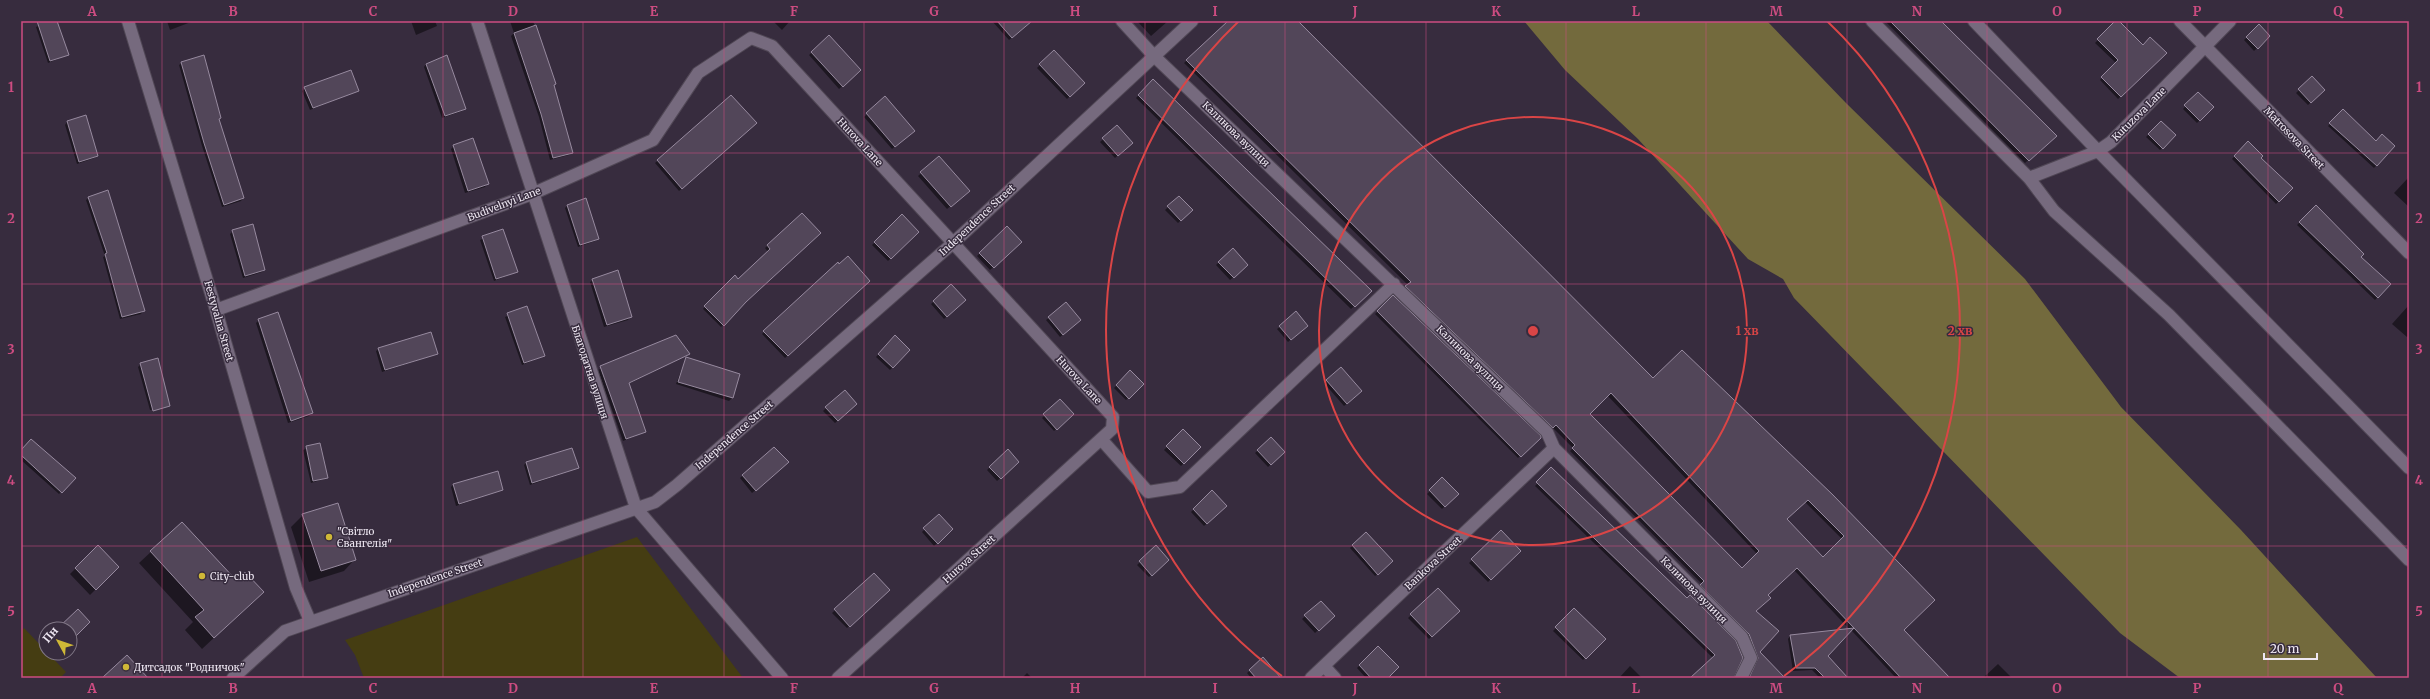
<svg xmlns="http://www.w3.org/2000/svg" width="2430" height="699" viewBox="0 0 2430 699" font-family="Merriweather,serif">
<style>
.green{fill:#453d12}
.forest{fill:#736a3d}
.shadow{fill:#0007;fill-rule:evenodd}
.building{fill:#524659;stroke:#978a9f;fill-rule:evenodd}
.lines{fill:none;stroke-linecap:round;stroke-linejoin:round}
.minor-casing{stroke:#504755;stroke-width:14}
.minor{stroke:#766a7e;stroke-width:12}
.grid{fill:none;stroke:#cd4c81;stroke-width:1;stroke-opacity:0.55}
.ring{fill:none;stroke:#da4546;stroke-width:2}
.poi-dot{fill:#cfb837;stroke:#372c3e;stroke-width:1.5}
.labels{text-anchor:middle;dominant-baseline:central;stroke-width:3;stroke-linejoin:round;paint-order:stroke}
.street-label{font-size:10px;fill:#eee7f2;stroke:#372c3e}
.poi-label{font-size:10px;fill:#eee7f2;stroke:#372c3e;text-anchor:start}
.centre{fill:#da4546;stroke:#372c3e;stroke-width:2}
.ring-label{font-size:12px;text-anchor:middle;font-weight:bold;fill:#da4546;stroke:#372c3e;stroke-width:3;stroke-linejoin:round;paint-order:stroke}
.neatline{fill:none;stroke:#cd4c81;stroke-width:1.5}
.grid-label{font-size:13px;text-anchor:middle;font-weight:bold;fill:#cd4c81}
</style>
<rect width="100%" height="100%" fill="#372c3e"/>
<!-- green -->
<path class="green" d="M637,537L743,678H364L355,655L345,640Z
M24,628L66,672L60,678H21V631Z"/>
<!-- forest -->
<path class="forest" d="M1524,21H1767L1846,103L2025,279L2121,407L2241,530L2377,678H2180L2120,633L1794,298L1783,279L1748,259L1638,139L1565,70Z"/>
<!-- shadow -->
<path class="shadow" d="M48,21H56L67,55L48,63L36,27Z
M167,21H191V22L170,30Z
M411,21H435L437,26L416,35Z
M510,21H533L555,84L553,86L572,153L569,155L550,160L539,117L511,36L514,33Z
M773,21H790L782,30Z
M992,21H1024V27L1009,40Z
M1137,21H1168L1151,36Z
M1229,21H1297L1653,380L1832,496L1902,630L1948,678H1896L1851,630L1826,656L1847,678H1820L1812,670L1793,671L1788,639L1790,636L1850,630L1794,570L1767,595L1755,612L1758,652L1784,678H1748L1756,662L1745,635L1699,588L1702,584L1570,451L1573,448L1552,427L1550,429L1403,289L1408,285L1184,63ZM1607,395L1757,554L1742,569L1588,414ZM1805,502L1842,539L1823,559L1785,519Z
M1885,21H1940L2055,136L2025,163Z
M2117,21L2143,47L2166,53L2118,99L2100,80L2116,63L2095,43Z
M2259,26L2269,36L2254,51L2244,40Z
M829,37L860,70L839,89L809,55Z
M1054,51L1084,83L1067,99L1037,68Z
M182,63L218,119L243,198L241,201L222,207L202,146L179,65Z
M426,64L465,109L462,111L442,118L424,67Z
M2312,78L2323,90L2308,105L2296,93Z
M1153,80L1371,291L1351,309L1136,98Z
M305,88L358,90L310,110L302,91Z
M2198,93L2213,107L2197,123L2183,109Z
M731,96L753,126L679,191L655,163Z
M885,97L911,133L892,149L864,117Z
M2343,111L2376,143L2394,146L2374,168L2328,126Z
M67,122L97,156L94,158L77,164L65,125Z
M2161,122L2175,135L2160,150L2146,137Z
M1117,127L1131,143L1115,158L1100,142Z
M2248,142L2260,158L2291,188L2276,204L2232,159Z
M454,146L487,184L485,187L465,193L451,149Z
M939,157L966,193L947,209L918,176Z
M2409,177V207L2394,193Z
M1179,197L1192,210L1178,223L1165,210Z
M89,198L143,311L141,314L120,319L103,257L105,256L86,200Z
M568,205L598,238L595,241L578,247L565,208Z
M2316,207L2359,257L2390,284L2375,300L2297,225Z
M802,214L744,303L721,327L703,309L735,277L738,280L768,252L765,248Z
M902,216L918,232L888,261L872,245Z
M1007,228L1021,242L990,270L977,256Z
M502,230L516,272L494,281L480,240Z
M233,231L264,270L262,272L243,278L230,234Z
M1233,249L1247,265L1230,280L1216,265Z
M838,263L869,281L785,358L762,334Z
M593,280L630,317L628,320L604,327L590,282Z
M951,286L964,300L944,319L931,304Z
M1391,299L1539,436L1518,458L1375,314Z
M2409,305V335L2407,337L2392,324Z
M527,307L543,356L522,365L505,317Z
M1049,318L1078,322L1060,337L1046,320Z
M259,320L312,413L309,416L288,423L256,323Z
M1280,327L1304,328L1288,342L1277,329Z
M676,336L689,354L628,384L645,432L623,441L598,370Z
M895,337L909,350L890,370L876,357Z
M379,349L437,354L382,372L376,351Z
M686,358L739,375L732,398L729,401L676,384Z
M141,364L169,406L167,407L150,410L138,367Z
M1130,372L1142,384L1126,400L1114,388Z
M1327,381L1358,394L1344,406L1324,383Z
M844,391L856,404L835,423L823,411Z
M1060,401L1072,414L1054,431L1042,418Z
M1183,431L1199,447L1181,466L1164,450Z
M1271,439L1284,452L1268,467L1255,453Z
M320,444L327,478L311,483L303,450Z
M774,448L785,465L752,493L740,478Z
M1008,450L1018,462L997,481L987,470Z
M21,451L74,478L59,494L21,460Z
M527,462L578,468L530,485L524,465Z
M1551,469L1687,600L1733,678H1692L1713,658L1535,486Z
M1442,479L1457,494L1442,509L1427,494Z
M453,485L502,490L456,506L451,487Z
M1212,492L1225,506L1204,526L1191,512Z
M303,515L355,559L344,571L309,582L291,527Z
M939,515L952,529L934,546L922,532Z
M182,523L236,582L263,592L202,649L185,630L193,622L139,563Z
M1501,532L1519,551L1488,582L1469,563Z
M1366,533L1392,561L1375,576L1350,548Z
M98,546L118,567L90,595L70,574Z
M1156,547L1168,560L1149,577L1137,565Z
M874,574L888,590L847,628L832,613Z
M1438,590L1458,611L1429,639L1408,618Z
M1321,602L1333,616L1315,633L1302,619Z
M1574,610L1604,639L1583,660L1553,631Z
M1378,647L1386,678H1366L1357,668Z
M1263,659L1271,678H1251L1247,673Z
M1998,664L2012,678H1983Z
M1630,666L1642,678H1619Z
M1027,673L1032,678H1022Z"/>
<!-- building -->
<path class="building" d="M37,21H57L69,55L50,61Z
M997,21H1032L1012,38Z
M1228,21H1298L1653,378L1682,350L1833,495L1935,600L1904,630L1950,678H1901L1854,628L1828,656L1848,678H1825L1815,668H1796L1790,635L1854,628L1797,568L1768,595L1771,598L1756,611L1779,631L1760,652L1785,678H1749L1758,658L1749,634L1700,585L1704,581L1572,448L1575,445L1556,425L1553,428L1405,286L1411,282L1186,60ZM1611,393L1759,551L1742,568L1590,414ZM1808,500L1844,536L1823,557L1787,519Z
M1890,21H1941L2057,136L2029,161Z
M2115,21H2119L2143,45L2150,37L2167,53L2121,97L2101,77L2118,60L2097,39Z
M2259,24L2270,36L2258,49L2246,37Z
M536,25L556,84L554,85L573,153L553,158L541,114L514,33Z
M829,35L861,70L843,87L811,52Z
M1054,50L1085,83L1070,97L1039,64Z
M204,55L221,118L219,119L244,198L224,205L204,143L181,62Z
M447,55L466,109L445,116L426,64Z
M351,70L359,91L313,108L304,87Z
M2312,76L2325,90L2311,103L2298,89Z
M1153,79L1372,291L1355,307L1138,95Z
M2198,92L2214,107L2200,121L2184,105Z
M731,95L757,123L682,189L657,160Z
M885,96L915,131L895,147L866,113Z
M2343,109L2376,141L2382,134L2395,146L2377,166L2329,123Z
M86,115L98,156L79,162L67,121Z
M2161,121L2176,135L2163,149L2148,134Z
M1117,125L1133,143L1118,156L1102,138Z
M473,138L489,184L468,191L453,145Z
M2248,141L2263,156L2261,158L2293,188L2279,202L2234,156Z
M939,156L970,191L951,207L920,172Z
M108,190L145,311L122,317L105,254L107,253L88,197Z
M1179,196L1193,210L1181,221L1167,206Z
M586,198L599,239L580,245L567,205Z
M2316,205L2364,254L2361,257L2391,284L2378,298L2299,222Z
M802,213L821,233L746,302L724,326L704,306L735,275L738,279L770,249L767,245Z
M902,214L919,232L891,259L874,242Z
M253,224L265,270L245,276L232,230Z
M1007,226L1022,242L994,268L979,253Z
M503,229L518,272L496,279L482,236Z
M1233,248L1248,265L1234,278L1218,262Z
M848,256L870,281L788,356L763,331L838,262L839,264Z
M618,270L632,317L607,325L592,279Z
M951,284L966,300L947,317L933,301Z
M1393,295L1541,436V438L1521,457L1377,311Z
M1066,302L1081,320L1063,335L1048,317Z
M527,306L545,356L524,363L507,313Z
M1296,311L1308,326L1291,340L1279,326Z
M278,312L313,413L291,421L258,319Z
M431,332L438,354L385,370L378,348Z
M676,335L690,354L629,383L646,432L626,439L600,366Z
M895,335L910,350L893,368L878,354Z
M686,357L740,374L733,398L678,382Z
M158,358L170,406L153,411L140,363Z
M1341,367L1362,391L1347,404L1326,380Z
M1130,370L1144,384L1129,399L1116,385Z
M845,390L857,404L838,421L825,407Z
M1060,399L1074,414L1057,430L1043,414Z
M1183,429L1201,447L1184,464L1166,446Z
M1271,437L1285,452L1271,465L1257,450Z
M31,439L76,478L62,493L21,455V450Z
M320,443L328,478L313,481L306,446Z
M774,447L789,462L756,491L742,475Z
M572,448L579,468L532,483L526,462Z
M1008,449L1019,462L1001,479L989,467Z
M1551,467L1687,598L1690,595L1736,641L1743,658L1734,678H1690L1715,655L1536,482Z
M498,471L503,490L459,504L453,484Z
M1442,477L1459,494L1445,507L1429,490Z
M1212,490L1227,506L1207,524L1193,509Z
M338,503L356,560L321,571L302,514Z
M939,514L953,529L938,544L923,528Z
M182,522L236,580L245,572L264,592L214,638L195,617L204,610L150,551Z
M1501,530L1521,551L1491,580L1471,559Z
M1366,532L1393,561L1378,575L1352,545Z
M98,545L119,567L96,590L75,568Z
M1156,545L1169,560L1152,576L1139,561Z
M874,573L890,590L850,627L834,609Z
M1438,588L1460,611L1432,637L1410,614Z
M1321,601L1335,616L1319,631L1304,615Z
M1574,608L1606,639L1586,659L1555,627Z
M78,609L90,622L70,642V629H57Z
M1378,646L1399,667L1388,678H1371L1359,665Z
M127,655L148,678H102Z
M1263,657L1281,678H1256L1249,670Z"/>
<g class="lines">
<!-- minor casing -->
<g class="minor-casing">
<path id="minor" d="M128,21L216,310L296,588L310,621
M477,21L636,508L782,678
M1122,21L1154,56L1547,432L1554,448L1742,637L1751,658L1741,678
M1872,21L2029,178L2054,211L2169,315L2409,560
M1974,21L2098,151L2409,468
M2180,21L2409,253
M2029,178L2098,151L2111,142L2230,21
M216,310L532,194L653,140L698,73L751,38L772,46L1113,417L1112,429L1101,439L1148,492L1180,487L1394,284
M1324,666L1335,678
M233,678L285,631L655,502L677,485L953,243L1192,21
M838,678L1101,439
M1311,678L1554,448"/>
</g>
<!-- minor -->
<use href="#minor" class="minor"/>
</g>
<!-- grid -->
<path class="grid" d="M162,21V678M303,21V678M443,21V678M583,21V678M724,21V678M864,21V678M1004,21V678M1145,21V678M1285,21V678M1426,21V678M1566,21V678M1706,21V678M1847,21V678M1987,21V678M2127,21V678M2268,21V678M21,153H2409M21,284H2409M21,415H2409M21,546H2409"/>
<!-- distance rings -->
<g class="ring">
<circle cx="1533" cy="331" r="214"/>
<path d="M1282 676A427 427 0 0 1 1239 21M1827 21A427 427 0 0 1 1784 676"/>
</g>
<!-- markers -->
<g class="poi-dot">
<circle cx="329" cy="537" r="4"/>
<circle cx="202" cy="576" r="4"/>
<circle cx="126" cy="667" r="4"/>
</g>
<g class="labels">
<!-- street labels -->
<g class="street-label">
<text transform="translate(2139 114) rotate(-45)">Kutuzova Lane</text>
<text transform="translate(1236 134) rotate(44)">Калинова вулиця</text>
<text transform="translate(2294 138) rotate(46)">Matrosova Street</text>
<text transform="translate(860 142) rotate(47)">Hurova Lane</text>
<text transform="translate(504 204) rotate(-21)">Budivelnyi Lane</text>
<text transform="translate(977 220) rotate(-43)">Independence Street</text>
<text transform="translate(219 321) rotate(74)">Festyvalna Street</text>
<text transform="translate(1470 358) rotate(44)">Калинова вулиця</text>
<text transform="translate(590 372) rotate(72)">Благодатна вулиця</text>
<text transform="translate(1079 380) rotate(47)">Hurova Lane</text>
<text transform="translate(734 435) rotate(-41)">Independence Street</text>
<text transform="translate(969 559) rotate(-42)">Hurova Street</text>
<text transform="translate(1433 563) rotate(-43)">Bankova Street</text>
<text transform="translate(435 578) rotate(-19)">Independence Street</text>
<text transform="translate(1694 590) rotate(45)">Калинова вулиця</text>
</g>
<!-- poi labels -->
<g class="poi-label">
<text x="337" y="531">"Світло<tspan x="337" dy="12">Євангелія"</tspan></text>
<text x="210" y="576">City-club</text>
<text x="134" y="667">Дитсадок "Родничок"</text>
</g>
</g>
<circle cx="1533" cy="331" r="6" class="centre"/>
<g class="ring-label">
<text x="1747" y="335">1 хв</text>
<text x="1960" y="335">2 хв</text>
</g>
<!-- border -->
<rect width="2430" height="699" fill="none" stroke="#372c3e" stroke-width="44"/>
<!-- north arrow -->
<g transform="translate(58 641) rotate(310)"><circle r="19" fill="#372c3e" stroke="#807786"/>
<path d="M0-3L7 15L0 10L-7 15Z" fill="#cfb837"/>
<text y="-6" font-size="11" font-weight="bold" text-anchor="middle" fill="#eee7f2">Пн</text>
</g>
<!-- scale -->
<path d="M2264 653v6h53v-6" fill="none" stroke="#eee7f2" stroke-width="2"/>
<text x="2270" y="653" font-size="12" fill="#eee7f2" stroke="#372c3e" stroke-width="3" paint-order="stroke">20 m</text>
<rect x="22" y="22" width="2386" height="655" class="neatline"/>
<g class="grid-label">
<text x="92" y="16">A</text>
<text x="233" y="16">B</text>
<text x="373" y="16">C</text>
<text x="513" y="16">D</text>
<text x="654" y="16">E</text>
<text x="794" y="16">F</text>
<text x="934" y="16">G</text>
<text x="1075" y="16">H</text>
<text x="1215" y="16">I</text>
<text x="1355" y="16">J</text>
<text x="1496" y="16">K</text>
<text x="1636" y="16">L</text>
<text x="1776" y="16">M</text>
<text x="1917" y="16">N</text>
<text x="2057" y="16">O</text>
<text x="2197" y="16">P</text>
<text x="2338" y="16">Q</text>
<text x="11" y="92">1</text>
<text x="2419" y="92">1</text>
<text x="11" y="223">2</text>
<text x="2419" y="223">2</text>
<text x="11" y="354">3</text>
<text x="2419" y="354">3</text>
<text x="11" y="485">4</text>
<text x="2419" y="485">4</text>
<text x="11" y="616">5</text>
<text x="2419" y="616">5</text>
<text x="92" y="693">A</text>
<text x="233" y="693">B</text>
<text x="373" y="693">C</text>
<text x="513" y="693">D</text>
<text x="654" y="693">E</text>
<text x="794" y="693">F</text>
<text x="934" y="693">G</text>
<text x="1075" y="693">H</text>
<text x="1215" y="693">I</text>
<text x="1355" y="693">J</text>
<text x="1496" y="693">K</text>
<text x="1636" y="693">L</text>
<text x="1776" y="693">M</text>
<text x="1917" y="693">N</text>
<text x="2057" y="693">O</text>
<text x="2197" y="693">P</text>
<text x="2338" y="693">Q</text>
</g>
</svg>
